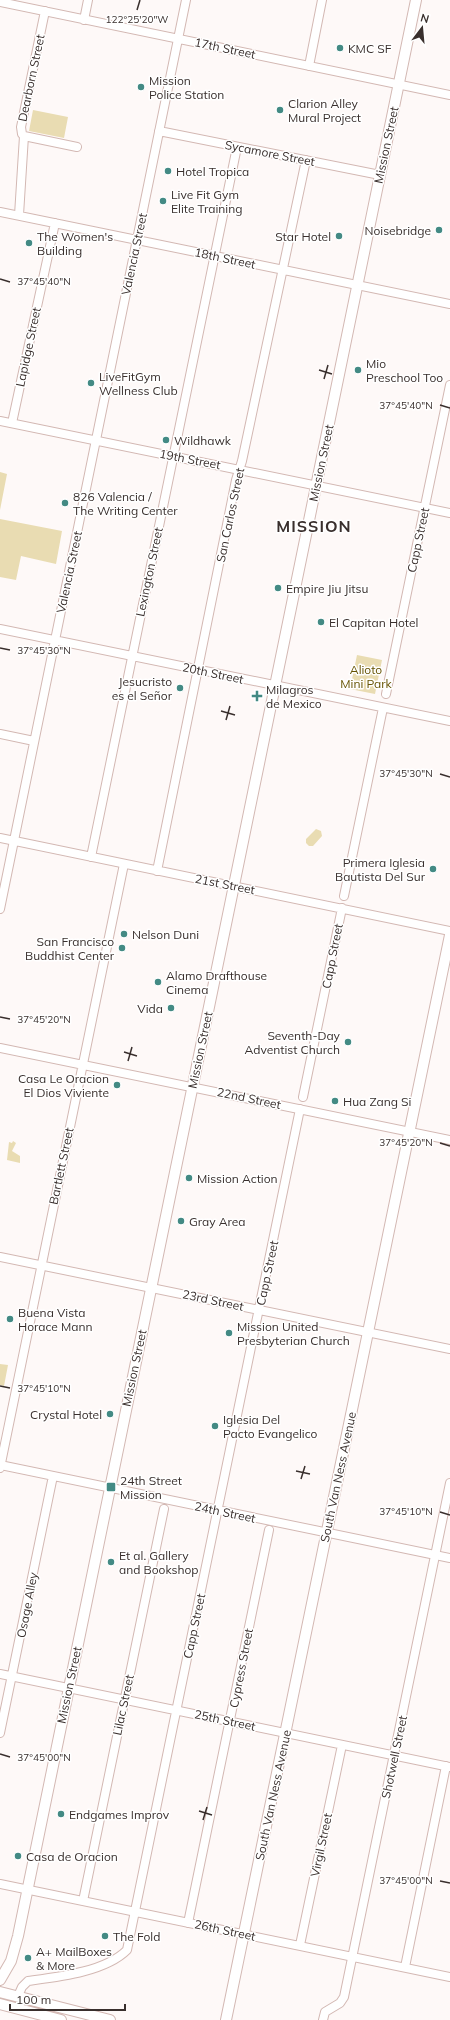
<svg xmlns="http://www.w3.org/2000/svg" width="450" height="2020" viewBox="0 0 450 2020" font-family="Mulish,sans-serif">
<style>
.green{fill:#e9dcb2}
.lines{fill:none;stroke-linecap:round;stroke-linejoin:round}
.minor-casing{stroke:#d3b8b3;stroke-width:10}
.major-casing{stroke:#d3b8b3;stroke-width:12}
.minor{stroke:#fff;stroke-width:8}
.major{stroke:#fff;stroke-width:10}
.ticks{fill:none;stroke:#392f2d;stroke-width:1.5}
.poi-dot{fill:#438a84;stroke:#fff;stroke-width:1.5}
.labels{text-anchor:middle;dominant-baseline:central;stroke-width:3;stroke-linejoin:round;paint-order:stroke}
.street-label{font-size:12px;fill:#392f2d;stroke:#fff}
.poi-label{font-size:12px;fill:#392f2d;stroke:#fff;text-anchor:start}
.park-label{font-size:12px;fill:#655201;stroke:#fff}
.district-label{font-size:16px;font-weight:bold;letter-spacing:1px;fill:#392f2d;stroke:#fff}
.ticks-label{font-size:10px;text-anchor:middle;fill:#392f2d;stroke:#fff;stroke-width:3;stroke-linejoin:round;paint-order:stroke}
</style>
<rect width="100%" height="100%" fill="#fef9f8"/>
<!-- green -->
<path class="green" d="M33,110L68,117L64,138L29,131Z
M0,472L7,474L0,510Z
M0,519L62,531L56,564L21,556L16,580L0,577Z
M357,655L382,660L375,694L350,689Z
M316,829L321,831L322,836L313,846H309L306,843V839Z
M13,1141L16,1143L12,1151L20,1156V1163L7,1160L9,1142L12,1143Z
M0,1364L8,1365L4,1386L0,1385Z"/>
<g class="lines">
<!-- minor casing -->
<g class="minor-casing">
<path id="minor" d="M0,2L450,95
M84,20L88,0
M309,66L322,0
M159,131L380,175
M24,136L77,147
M0,212L450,304
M19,215L24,136L22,134L21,127L45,11
M0,421L450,513
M12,423L55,223
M0,629L450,721
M386,694L450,385
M0,734L34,741
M0,838L450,931
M91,857L237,147
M157,871L236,480L242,461L306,160
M344,896L383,708
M0,909L186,0
M0,1048L450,1140
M303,1097L342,908
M0,1257L450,1349
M0,1465L450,1558
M0,1468L124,864
M0,1674L450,1767
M0,1733L53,1476
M0,1884L450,1977
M83,1901L164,1509
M188,1923L269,1530
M300,1945L342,1745
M405,1967L446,1766
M18,1996L22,1987L28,1981C58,1977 105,1972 127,1950L300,1109
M323,2020L325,2012L340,2003L344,1997L450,1483"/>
</g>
<!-- major casing -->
<g class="major-casing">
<path id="major" d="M0,1980L11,1961L18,1936L416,0
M0,1992L110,2020
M0,2004L61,2020
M226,2020L450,935"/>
</g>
<!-- minor -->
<use href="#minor" class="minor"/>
<!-- major -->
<use href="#major" class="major"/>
</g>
<!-- ticks -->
<path class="ticks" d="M137,10L140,0M0,279L10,282M319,370L332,374M324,379L328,365M440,405L450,408M0,648L10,650M221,711L235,715M226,720L230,706M440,774L450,777M0,1017L10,1019M124,1052L137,1056M128,1061L132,1047M440,1143L450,1146M0,1386L10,1388M296,1471L310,1474M301,1479L305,1466M440,1512L450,1515M0,1754L10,1757M199,1811L212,1815M203,1820L207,1807M440,1881L450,1883"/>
<!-- markers -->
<g class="poi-dot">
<circle cx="340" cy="48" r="4"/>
<circle cx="141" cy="87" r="4"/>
<circle cx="280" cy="110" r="4"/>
<circle cx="168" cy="171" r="4"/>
<circle cx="163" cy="201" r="4"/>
<circle cx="439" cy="230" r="4"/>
<circle cx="339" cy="236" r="4"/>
<circle cx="29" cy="243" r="4"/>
<circle cx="358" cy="370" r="4"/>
<circle cx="91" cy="383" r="4"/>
<circle cx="166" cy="440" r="4"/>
<circle cx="65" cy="503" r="4"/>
<circle cx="278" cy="588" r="4"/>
<circle cx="321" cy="622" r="4"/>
<circle cx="180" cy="688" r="4"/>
<path d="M255 690h4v4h4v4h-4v4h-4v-4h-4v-4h4z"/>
<circle cx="433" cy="869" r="4"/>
<circle cx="124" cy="934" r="4"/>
<circle cx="122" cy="948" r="4"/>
<circle cx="158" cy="982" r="4"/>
<circle cx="171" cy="1008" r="4"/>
<circle cx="348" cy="1042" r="4"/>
<circle cx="117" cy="1085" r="4"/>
<circle cx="335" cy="1101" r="4"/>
<circle cx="189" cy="1178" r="4"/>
<circle cx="181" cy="1221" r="4"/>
<circle cx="10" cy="1319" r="4"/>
<circle cx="229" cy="1333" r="4"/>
<circle cx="110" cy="1414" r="4"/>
<circle cx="215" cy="1426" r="4"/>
<rect x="106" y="1482" width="10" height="10" rx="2"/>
<circle cx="111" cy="1562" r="4"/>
<circle cx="61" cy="1814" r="4"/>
<circle cx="18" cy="1856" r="4"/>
<circle cx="105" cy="1936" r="4"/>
<circle cx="28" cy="1958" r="4"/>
</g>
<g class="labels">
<!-- street labels -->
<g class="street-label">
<text transform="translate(225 48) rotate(12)">17th Street</text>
<text transform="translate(31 78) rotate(-78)">Dearborn Street</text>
<text transform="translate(386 145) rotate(-78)">Mission Street</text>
<text transform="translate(270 153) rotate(11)">Sycamore Street</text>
<text transform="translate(134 254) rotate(-78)">Valencia Street</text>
<text transform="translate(225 258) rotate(12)">18th Street</text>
<text transform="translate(28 347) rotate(-78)">Lapidge Street</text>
<text transform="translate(190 459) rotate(11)">19th Street</text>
<text transform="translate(321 463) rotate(-78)">Mission Street</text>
<text transform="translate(230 515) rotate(-78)">San Carlos Street</text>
<text transform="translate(418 540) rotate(-78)">Capp Street</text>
<text transform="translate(69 572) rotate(-78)">Valencia Street</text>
<text transform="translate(149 572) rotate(-78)">Lexington Street</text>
<text transform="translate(213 673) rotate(12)">20th Street</text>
<text transform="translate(225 884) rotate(11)">21st Street</text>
<text transform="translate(332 956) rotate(-79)">Capp Street</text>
<text transform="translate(200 1050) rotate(-78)">Mission Street</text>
<text transform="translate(249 1098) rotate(12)">22nd Street</text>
<text transform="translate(61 1166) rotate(-78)">Bartlett Street</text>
<text transform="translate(267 1273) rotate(-78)">Capp Street</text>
<text transform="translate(213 1300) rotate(12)">23rd Street</text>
<text transform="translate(134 1368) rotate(-78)">Mission Street</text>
<text transform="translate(338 1477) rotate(-78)">South Van Ness Avenue</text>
<text transform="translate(225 1512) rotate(12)">24th Street</text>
<text transform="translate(27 1605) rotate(-79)">Osage Alley</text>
<text transform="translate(194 1626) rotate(-78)">Capp Street</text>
<text transform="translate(241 1668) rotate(-79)">Cypress Street</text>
<text transform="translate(69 1685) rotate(-78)">Mission Street</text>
<text transform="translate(123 1705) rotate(-78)">Lilac Street</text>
<text transform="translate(225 1720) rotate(12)">25th Street</text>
<text transform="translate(394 1757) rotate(-78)">Shotwell Street</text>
<text transform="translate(273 1795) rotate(-78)">South Van Ness Avenue</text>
<text transform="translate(321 1845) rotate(-78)">Virgil Street</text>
<text transform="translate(225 1930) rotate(12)">26th Street</text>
</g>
<!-- poi labels -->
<g class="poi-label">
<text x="348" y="48">KMC SF</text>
<text x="149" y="80">Mission<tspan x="149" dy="14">Police Station</tspan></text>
<text x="288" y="103">Clarion Alley<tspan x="288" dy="14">Mural Project</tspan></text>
<text x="176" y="171">Hotel Tropica</text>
<text x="171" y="194">Live Fit Gym<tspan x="171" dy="14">Elite Training</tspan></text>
<text x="431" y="230" text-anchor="end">Noisebridge</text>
<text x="37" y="236">The Women's<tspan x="37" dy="14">Building</tspan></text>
<text x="331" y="236" text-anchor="end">Star Hotel</text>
<text x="366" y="363">Mio<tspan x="366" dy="14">Preschool Too</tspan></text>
<text x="99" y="376">LiveFitGym<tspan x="99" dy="14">Wellness Club</tspan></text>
<text x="174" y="440">Wildhawk</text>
<text x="73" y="496">826 Valencia /<tspan x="73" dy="14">The Writing Center</tspan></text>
<text x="286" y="588">Empire Jiu Jitsu</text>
<text x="329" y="622">El Capitan Hotel</text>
<text x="172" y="681" text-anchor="end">Jesucristo<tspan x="172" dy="14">es el Señor</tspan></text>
<text x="266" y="689">Milagros<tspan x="266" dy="14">de Mexico</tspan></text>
<text x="425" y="862" text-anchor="end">Primera Iglesia<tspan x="425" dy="14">Bautista Del Sur</tspan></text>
<text x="132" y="934">Nelson Duni</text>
<text x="114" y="941" text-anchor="end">San Francisco<tspan x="114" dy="14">Buddhist Center</tspan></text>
<text x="166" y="975">Alamo Drafthouse<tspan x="166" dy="14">Cinema</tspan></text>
<text x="163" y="1008" text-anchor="end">Vida</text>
<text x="340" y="1035" text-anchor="end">Seventh-Day<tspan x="340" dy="14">Adventist Church</tspan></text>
<text x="109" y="1078" text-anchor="end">Casa Le Oracion<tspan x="109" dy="14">El Dios Viviente</tspan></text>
<text x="343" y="1101">Hua Zang Si</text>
<text x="197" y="1178">Mission Action</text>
<text x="189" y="1221">Gray Area</text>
<text x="18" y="1312">Buena Vista<tspan x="18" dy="14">Horace Mann</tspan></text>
<text x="237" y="1326">Mission United<tspan x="237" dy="14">Presbyterian Church</tspan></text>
<text x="102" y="1414" text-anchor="end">Crystal Hotel</text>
<text x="223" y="1419">Iglesia Del<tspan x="223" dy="14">Pacto Evangelico</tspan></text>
<text x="120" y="1480">24th Street<tspan x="120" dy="14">Mission</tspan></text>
<text x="119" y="1555">Et al. Gallery<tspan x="119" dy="14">and Bookshop</tspan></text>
<text x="69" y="1814">Endgames Improv</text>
<text x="26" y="1856">Casa de Oracion</text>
<text x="113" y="1936">The Fold</text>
<text x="36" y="1951">A+ MailBoxes<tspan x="36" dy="14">&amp; More</tspan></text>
</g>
<!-- park labels -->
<g class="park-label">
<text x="366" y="669">Alioto<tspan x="366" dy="14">Mini Park</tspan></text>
</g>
<!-- district labels -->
<g class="district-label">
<text x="314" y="526">MISSION</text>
</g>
</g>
<g class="ticks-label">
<text x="137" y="23">122°25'20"W</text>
<text x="44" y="285">37°45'40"N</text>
<text x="406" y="409">37°45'40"N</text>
<text x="44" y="654">37°45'30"N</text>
<text x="406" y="777">37°45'30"N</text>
<text x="44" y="1023">37°45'20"N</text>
<text x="406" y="1146">37°45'20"N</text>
<text x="44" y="1392">37°45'10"N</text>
<text x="406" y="1515">37°45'10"N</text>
<text x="44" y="1761">37°45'00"N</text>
<text x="406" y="1884">37°45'00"N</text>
</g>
<!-- north arrow -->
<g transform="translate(422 28) rotate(16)" stroke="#ffffff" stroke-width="3" paint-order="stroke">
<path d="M0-3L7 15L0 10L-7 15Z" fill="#392f2d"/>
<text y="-6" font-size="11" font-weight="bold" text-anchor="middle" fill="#392f2d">N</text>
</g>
<!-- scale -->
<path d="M10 2004v6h115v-6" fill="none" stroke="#392f2d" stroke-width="2"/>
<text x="16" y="2004" font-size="12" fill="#392f2d" stroke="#ffffff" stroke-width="3" paint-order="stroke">100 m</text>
</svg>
